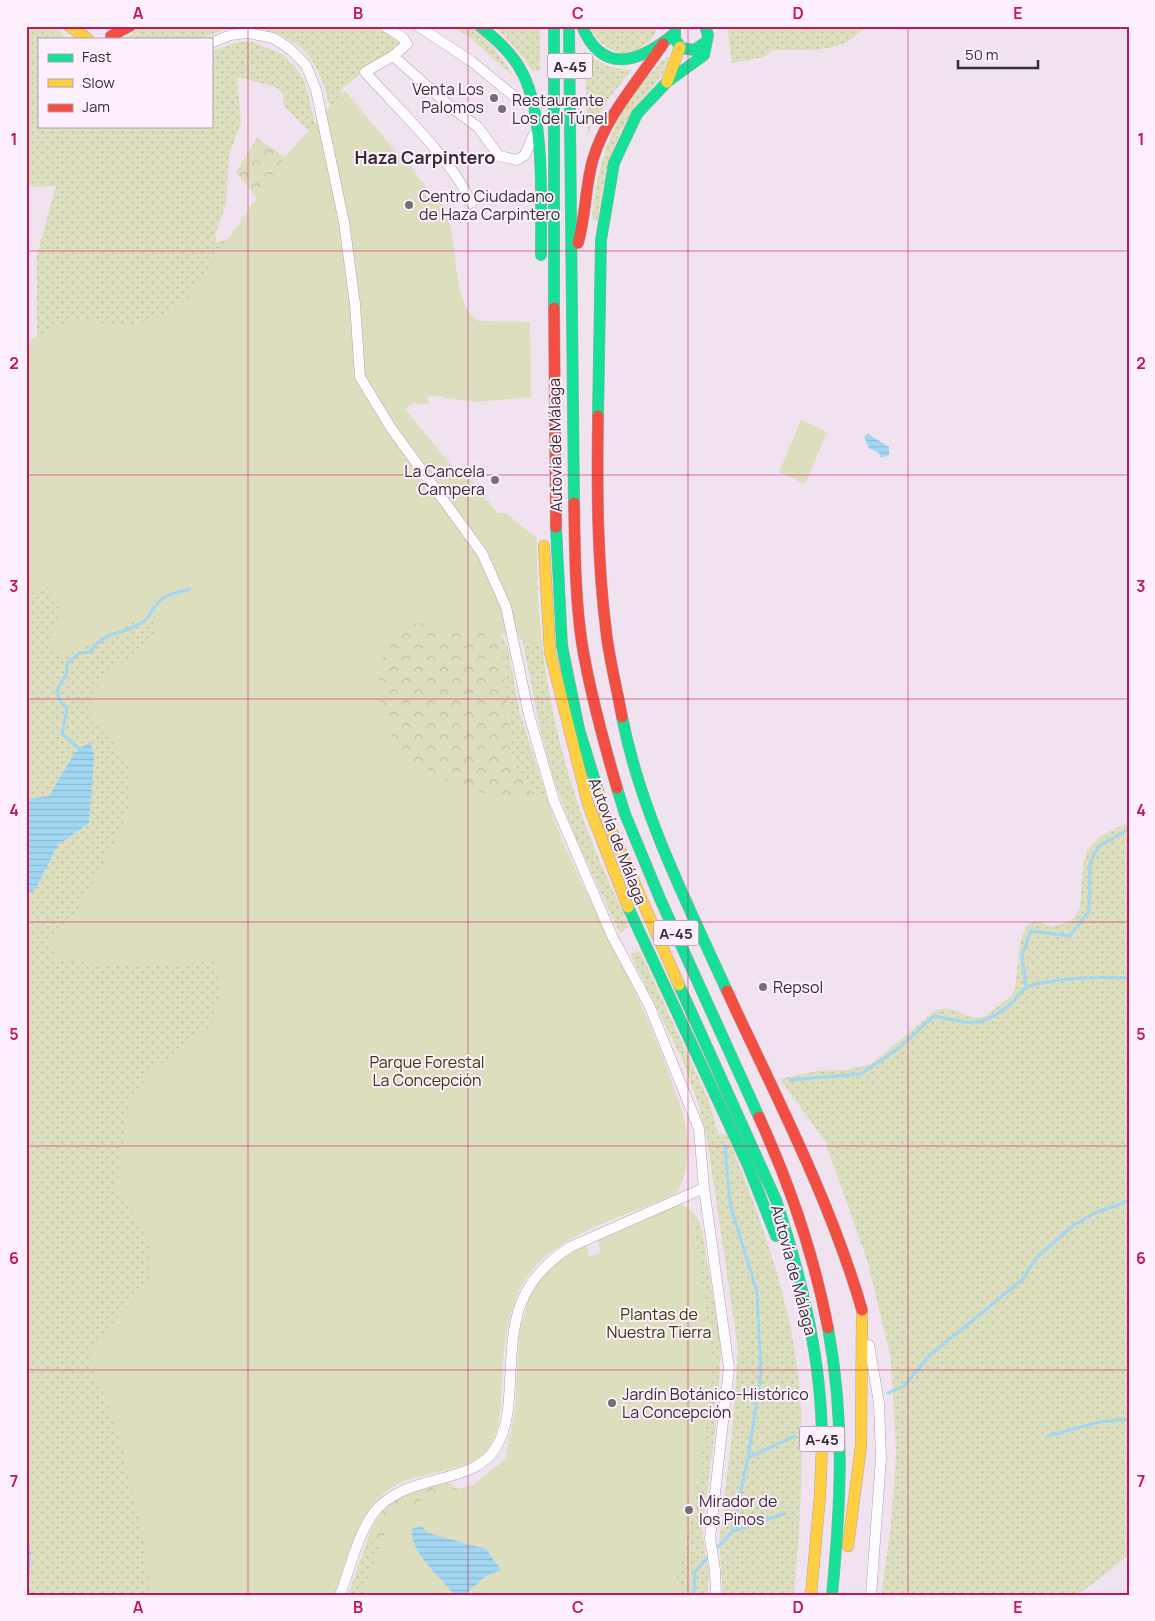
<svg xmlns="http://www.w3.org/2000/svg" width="1155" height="1621" viewBox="0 0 1155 1621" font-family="Manrope,sans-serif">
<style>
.grass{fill:url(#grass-dots)}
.forest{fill:url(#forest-crowns)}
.green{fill:#dcdebe}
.water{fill:url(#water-rules)}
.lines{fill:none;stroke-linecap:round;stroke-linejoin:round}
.stream{stroke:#a2d7f3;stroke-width:3}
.street-casing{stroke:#afa5ae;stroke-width:11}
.fast-casing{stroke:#afa5ae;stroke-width:12}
.slow-casing{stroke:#afa5ae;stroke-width:12}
.jam-casing{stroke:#afa5ae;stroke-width:12}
.street{stroke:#fdfbfd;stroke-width:10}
.fast{stroke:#16e098;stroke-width:11}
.slow{stroke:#ffcf43;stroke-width:11}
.jam{stroke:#f24e42;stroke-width:11}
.grid{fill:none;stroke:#c2185b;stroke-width:1;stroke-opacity:0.55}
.poi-dot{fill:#776d77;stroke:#fdeffc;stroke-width:2}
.labels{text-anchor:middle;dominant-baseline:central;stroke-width:4;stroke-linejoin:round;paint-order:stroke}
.shield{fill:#fdeffc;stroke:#726771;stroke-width:1}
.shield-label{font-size:15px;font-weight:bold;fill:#362d36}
.poi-label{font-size:16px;fill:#362d36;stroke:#fdeffc;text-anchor:start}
.street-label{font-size:16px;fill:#362d36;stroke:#fdeffc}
.park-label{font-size:16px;fill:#353c06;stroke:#fdeffc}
.neighbourhood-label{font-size:18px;font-weight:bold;fill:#362d36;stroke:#fdeffc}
.neatline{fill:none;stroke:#c2185b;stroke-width:2}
.grid-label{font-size:16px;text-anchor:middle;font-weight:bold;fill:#c2185b}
</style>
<defs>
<pattern id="grass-dots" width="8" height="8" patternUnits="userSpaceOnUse" patternTransform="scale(1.25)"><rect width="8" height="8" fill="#dcdebe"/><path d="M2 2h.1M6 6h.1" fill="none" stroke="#bdbfa4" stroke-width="1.8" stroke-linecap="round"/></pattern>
<pattern id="forest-crowns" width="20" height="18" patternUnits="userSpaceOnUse" patternTransform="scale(1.25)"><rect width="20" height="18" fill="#dcdebe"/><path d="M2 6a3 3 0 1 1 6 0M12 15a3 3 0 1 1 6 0" fill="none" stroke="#bdbfa4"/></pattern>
<pattern id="water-rules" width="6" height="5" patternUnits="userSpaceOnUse" patternTransform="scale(1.25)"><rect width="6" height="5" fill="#a2d7f3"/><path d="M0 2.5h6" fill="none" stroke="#8cb9d1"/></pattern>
</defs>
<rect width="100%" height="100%" fill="#f0e3ef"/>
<!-- grass -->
<path class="grass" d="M26,26H56L66,39H39V126H211V52L234,43L250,41L282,54L296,68L305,82L310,102L341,245L334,233L309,131L283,105V93L276,87L237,77L241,123L229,155L226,204L215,235L217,242L228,239L257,198L173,327L59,330L37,337V255L56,186L26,187Z
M141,26H234L200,39H125Z
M252,26H377L400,43L399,49L366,69L340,91L342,94L330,108C319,59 303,38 252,26Z
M450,26C455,26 464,25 470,27C485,32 506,64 514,77L468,36Z
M495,26H540V71H532L520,53Z
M588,26H658C655,42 634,56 618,52C604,49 595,36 588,26Z
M727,26H866C840,56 807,49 772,50L764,57L732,63Z
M584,50C599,64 612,69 632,70L610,97L588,134Z
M666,57L669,58L662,76L642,99L622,129L610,157L601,195L598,222L592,220C595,174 609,129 636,91C644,79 656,68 666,57Z
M370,379L475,402L431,395L427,397L429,404L413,403L405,409L450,464L480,487V491L497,513H506L537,539C535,638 552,736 587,829C599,862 615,894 629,926L620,934L575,836L555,783L541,732L522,639Z
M26,415L358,693L406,758L428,771L240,1595H31L29,1585L31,1553L26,1525V896L36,888L58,845L89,823L75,752L49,796L26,799Z
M501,634L508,648L520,713L560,839L624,971L539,805L513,761Z
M1129,822V1555L1078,1595H881L891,1526L896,1454L891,1358L868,1263L825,1141L780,1079L816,1071L846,1070L871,1064L936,1010C940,1010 944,1008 948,1009C961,1010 972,1022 985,1016C987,1015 1010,997 1012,995C1022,979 1011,901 1050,927L1072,921L1080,908L1083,865L1087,850L1100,836Z
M640,951L707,1096L719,1135L727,1134C762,1222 797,1314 801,1410C804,1471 799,1534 794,1595H723L719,1542L732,1436L738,1349L707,1138L697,1100L682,1059L630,954Z
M693,1220L701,1225L721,1345L718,1408L702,1531L709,1573L707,1595H678L677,1574L694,1511L713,1366Z
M370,1533L375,1545L385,1547L363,1595H348Z"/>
<!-- forest -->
<path class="forest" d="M257,138L285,157L302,138L330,245L501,634L513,761L539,805L561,883L428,771L406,758L358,693L177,334L249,231L257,198L236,172Z
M446,1482L458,1489L425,1498L385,1547L375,1545L370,1533C384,1497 412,1492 446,1482Z"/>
<!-- green -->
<path class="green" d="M345,91L403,160L405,158L437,203H442C444,213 449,220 451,229C457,256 454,304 478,321L530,322L531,397L475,402L431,395L427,397L429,404L413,403L405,409L450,464L480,487V491L497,513H506L537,539L536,584L542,645L501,634L410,622C401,633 387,646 382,659C377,672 379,683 380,696C386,752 421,774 472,791C489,796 525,795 545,796C579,892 636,978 669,1074C675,1092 684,1112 687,1132C690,1150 687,1178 676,1194C629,1215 555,1234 526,1278C508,1306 504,1345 502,1377C501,1402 502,1433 485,1453C476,1464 455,1467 443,1471C429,1475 409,1477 396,1485C358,1506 347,1557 335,1595H151L141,1524L130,1485L124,1448L92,1366V1353L95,1342L151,1282V1248L137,1220L116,1187L130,1098L152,1071L212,1025L221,990L215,960C163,969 109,966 57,959L48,940L79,908L112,848L129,808V768L115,744L92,722V695L109,671L146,647L159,623L150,613L79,650L56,657L48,643L61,611L49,587L26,595V343C39,335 54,327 68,323C85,319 102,323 118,325C145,327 173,312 191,294L285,157Z
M801,420L827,432L805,484L779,472Z
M679,1204C691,1207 696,1215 701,1225L693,1221L713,1366L694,1511L677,1574L678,1595H363L390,1518L425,1498L473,1485L505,1459L515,1411L519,1334L529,1298L542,1276L562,1256L587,1245L589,1257L600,1253L598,1240Z"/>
<!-- water -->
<path class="water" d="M868,434L889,447V455L881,458L879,453L869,448L864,437Z
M90,742L94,756L89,823L58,845L36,888L26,896V799L49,796L75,752Z
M26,1525L31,1553L29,1585L31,1595H26Z
M421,1526L428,1533L486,1549L501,1570L486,1576L464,1595H454C440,1575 410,1554 412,1529Z"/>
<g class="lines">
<!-- stream -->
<path class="stream" d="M80,751V749L62,734L67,709L60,700L57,691L67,672V664L79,653L90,652C108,627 121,637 143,622C151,616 155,603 163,598C170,593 182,592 190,589
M1026,987L1022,955L1031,931L1070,936L1089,911L1090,863L1099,846L1129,829
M790,1080L861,1074L899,1048L934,1016C973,1024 981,1029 1013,1002C1018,997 1022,988 1029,986C1062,977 1095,977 1129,978
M888,1393L904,1386L930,1355L1022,1280L1037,1257L1074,1225L1097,1212L1129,1201
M1048,1436L1099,1422L1129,1419
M748,1458L795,1436
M732,1532L785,1513
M715,1550L732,1532L748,1458L761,1374L757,1292L730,1204L725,1146
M694,1595L695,1572L709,1556"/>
<!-- street casing -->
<g class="street-casing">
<path id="street" d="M385,26L403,38L407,44L393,56L365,72C397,108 453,160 471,203
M418,26L471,61L521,102L536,108
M211,43L230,35L248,33L273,38L289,48L306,65L316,90L344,222L355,304L360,377L391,428L482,553L506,607L529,715L554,801L612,936L649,1005L699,1129L704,1188L729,1368L710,1538L715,1570L716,1595
M393,56L452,108L478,127L499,156L517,160L525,155L533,136L536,134
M869,1345L879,1403L881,1458L871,1595
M340,1595C350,1569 357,1536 373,1514C405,1470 477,1488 498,1444C508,1425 509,1403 510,1381C513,1320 515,1283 570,1247L704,1188"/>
</g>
<!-- fast casing -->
<g class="fast-casing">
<path id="fast" d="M480,26C497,40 513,54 523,74C545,117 541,205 541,255
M554,26V308
M569,26L574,503
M582,26C603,77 641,61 674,34
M675,26V39L681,48L694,50L706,42
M598,416L601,240L614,163L637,114L667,82L704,55L708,35L705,26
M556,527L562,646L579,729L598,791
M622,717C641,813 687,903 727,991
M617,788L625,814L661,901L759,1117
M628,907L747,1163L776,1236
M679,985L776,1200C802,1279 822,1360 822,1444
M828,1328C845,1420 841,1502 832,1595"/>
</g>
<!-- slow casing -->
<g class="slow-casing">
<path id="slow" d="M69,26L88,39
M667,82L680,47
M544,546L550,652L588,804L628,907
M598,791L606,818L679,985
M848,1546L861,1446L862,1310
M811,1595L820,1495L822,1444"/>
</g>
<!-- jam casing -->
<g class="jam-casing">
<path id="jam" d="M111,36L130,26
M578,243C586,216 585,186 593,159C606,116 638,81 663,44
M554,308L556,527
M598,416C597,488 597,559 606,630C609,659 617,688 622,717
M574,503C575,550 575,598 582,644C590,693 603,740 617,788
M727,991C775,1095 830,1199 862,1310
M759,1117C790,1185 814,1255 828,1328"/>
</g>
<!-- street -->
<use href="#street" class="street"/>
<!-- fast -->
<use href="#fast" class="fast"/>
<!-- slow -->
<use href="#slow" class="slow"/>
<!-- jam -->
<use href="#jam" class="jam"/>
</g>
<!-- grid -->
<path class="grid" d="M248,26V1595M468,26V1595M688,26V1595M908,26V1595M26,251H1129M26,475H1129M26,699H1129M26,922H1129M26,1146H1129M26,1370H1129"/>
<!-- markers -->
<g class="poi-dot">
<circle cx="494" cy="98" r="5"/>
<circle cx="502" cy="109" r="5"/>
<circle cx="409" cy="205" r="5"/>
<circle cx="495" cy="480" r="5"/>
<circle cx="763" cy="987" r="5"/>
<circle cx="612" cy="1403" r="5"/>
<circle cx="689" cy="1510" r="5"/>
</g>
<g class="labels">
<!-- shield labels -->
<g class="shield">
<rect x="547.5" y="53.5" width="45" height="25" rx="4"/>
<rect x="653.5" y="920.5" width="45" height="25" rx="4"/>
<rect x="799.5" y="1426.5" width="45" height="25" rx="4"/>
</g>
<g class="shield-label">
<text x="570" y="66">A-45</text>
<text x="676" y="933">A-45</text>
<text x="822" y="1439">A-45</text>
</g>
<!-- poi labels -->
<g class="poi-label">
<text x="484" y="89" text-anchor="end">Venta Los<tspan x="484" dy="18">Palomos</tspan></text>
<text x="512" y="100">Restaurante<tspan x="512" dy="18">Los del Túnel</tspan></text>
<text x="419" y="196">Centro Ciudadano<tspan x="419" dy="18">de Haza Carpintero</tspan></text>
<text x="485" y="471" text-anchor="end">La Cancela<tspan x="485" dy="18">Campera</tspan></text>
<text x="773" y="987">Repsol</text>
<text x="622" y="1394">Jardín Botánico-Histórico<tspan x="622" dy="18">La Concepción</tspan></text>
<text x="699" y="1501">Mirador de<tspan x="699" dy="18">los Pinos</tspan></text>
</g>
<!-- street labels -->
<g class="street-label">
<text transform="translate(555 445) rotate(-91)">Autovía de Málaga</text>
<text transform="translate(618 841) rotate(69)">Autovía de Málaga</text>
<text transform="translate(794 1270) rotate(75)">Autovía de Málaga</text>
</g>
<!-- park labels -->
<g class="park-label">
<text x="427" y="1062">Parque Forestal<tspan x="427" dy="18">La Concepción</tspan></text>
<text x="659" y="1314">Plantas de<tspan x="659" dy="18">Nuestra Tierra</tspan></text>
</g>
<!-- neighbourhood labels -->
<g class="neighbourhood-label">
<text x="425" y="157">Haza Carpintero</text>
</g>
</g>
<!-- border -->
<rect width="1155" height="1621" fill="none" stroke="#fdeffc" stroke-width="55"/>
<!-- legend -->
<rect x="38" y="38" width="175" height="90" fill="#fdeffc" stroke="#ada1ad"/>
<rect x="48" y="54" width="25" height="8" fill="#16e098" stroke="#ada1ad"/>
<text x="82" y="62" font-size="15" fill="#362d36">Fast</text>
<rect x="48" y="79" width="25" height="8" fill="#ffcf43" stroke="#ada1ad"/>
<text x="82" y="88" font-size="15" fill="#362d36">Slow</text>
<rect x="48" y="104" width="25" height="8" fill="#f24e42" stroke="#ada1ad"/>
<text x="82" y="112" font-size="15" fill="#362d36">Jam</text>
<!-- scale -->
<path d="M958 60v8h80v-8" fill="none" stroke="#362d36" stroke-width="2.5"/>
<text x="965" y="60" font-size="15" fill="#362d36" stroke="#fdeffc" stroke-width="4" paint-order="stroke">50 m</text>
<rect x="28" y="28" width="1100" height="1566" class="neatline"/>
<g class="grid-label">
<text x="138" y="19">A</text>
<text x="358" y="19">B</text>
<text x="578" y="19">C</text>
<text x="798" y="19">D</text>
<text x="1018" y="19">E</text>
<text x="14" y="145">1</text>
<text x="1141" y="145">1</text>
<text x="14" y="369">2</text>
<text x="1141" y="369">2</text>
<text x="14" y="592">3</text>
<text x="1141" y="592">3</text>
<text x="14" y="816">4</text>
<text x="1141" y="816">4</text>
<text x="14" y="1040">5</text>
<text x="1141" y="1040">5</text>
<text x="14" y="1264">6</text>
<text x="1141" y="1264">6</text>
<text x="14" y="1487">7</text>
<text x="1141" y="1487">7</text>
<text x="138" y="1613">A</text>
<text x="358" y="1613">B</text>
<text x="578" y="1613">C</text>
<text x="798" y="1613">D</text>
<text x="1018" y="1613">E</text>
</g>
</svg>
